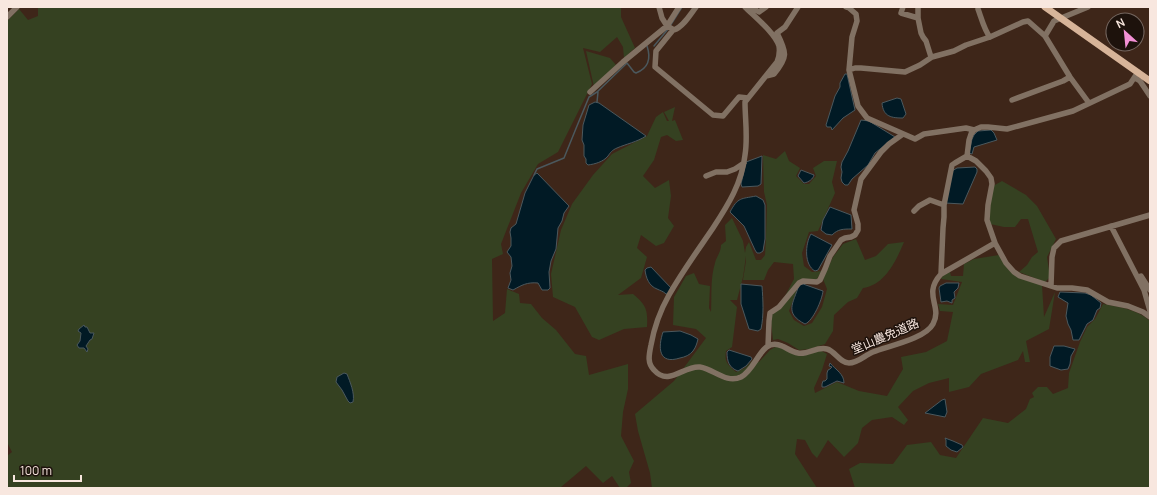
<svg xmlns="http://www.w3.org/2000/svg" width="1157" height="495" viewBox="0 0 1157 495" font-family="Manrope,'Noto Sans JP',sans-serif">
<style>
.green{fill:#354121}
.water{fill:#011a25;stroke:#4b585d}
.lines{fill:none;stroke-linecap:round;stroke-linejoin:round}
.stream{stroke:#4b585d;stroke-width:1.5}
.minor{stroke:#817163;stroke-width:5.5}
.major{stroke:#d7b499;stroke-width:7}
.labels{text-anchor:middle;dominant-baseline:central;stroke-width:3;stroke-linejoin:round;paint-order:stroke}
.street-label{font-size:12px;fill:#f8e7df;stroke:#1d120c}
</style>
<rect width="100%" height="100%" fill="#3e2619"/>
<!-- green -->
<path class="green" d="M38,7H621V17L635,48L624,58L623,47L617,37L600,52L583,48L592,84L558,152L538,164L521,193L501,244L503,254L492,259L493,321L505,313L507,289L519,294L520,303L531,304L542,318L556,330L575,354L586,356L589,375L628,364V389L623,412L621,436L634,461L629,472L631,483L626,488H620L612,476L603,483L586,466L561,487L562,488H7V456L12,452L7,442V21L19,9L28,20L38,16Z
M586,51L610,58L616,65L594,87Z
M675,107L672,121L675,120L683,140L676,141L667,135L661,137L654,160L643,176L655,188L669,180L671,196L668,218L674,226L664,243L656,246L641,235L637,248L647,257L641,278L618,295L633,294C646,305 648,309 647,327L624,329L599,340L592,337L575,307L553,297L551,274L561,230L572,204L593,175L612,154L647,136L656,117L663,112L667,121H669L664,112Z
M785,151L789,161L800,168L796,176L804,184H809L816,176L813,168L824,161H837L832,182L835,193L818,231L809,232L802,253L804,266L812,272L822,271L817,279L800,281L784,298L794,279L793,264L774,262L768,270L764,280H743L746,261V256L743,277L737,300H730L737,307L732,347L726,351C724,362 728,365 736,372L745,368L753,360L759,362L770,350L777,346L798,355L820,350L827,354L822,370L814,388L815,393L837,382L859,391L887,396L903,369L901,357L926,352L947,341L953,312L940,311L938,304L953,305L962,282L941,279L943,275L950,272L951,276H963L964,264L974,259L999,255L1009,270L1042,285L1044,317L1055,292L1049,329L1026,341L1030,362H1025L1023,351L1018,360L981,374L969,387L949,392V378L929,383L913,391L898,407L908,420L904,425L892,417L872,420L862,428L858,443L844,457L828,440L817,458L812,453L805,440L797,439L795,454L817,488H652L650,473L638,431L635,414L674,381L706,338L696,329L673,325L674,297L686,276L694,273L699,284L710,286L709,308L711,312C712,296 710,280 715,263C716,257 721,253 721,245L726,241L725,225L732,218L743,241L745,253L746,247L749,242L756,260H761L765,255L766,238L767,205L764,192L763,155L776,159Z
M1002,181L1026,195L1037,206L1056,239L1047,257L1050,277L1045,282L1019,272L1027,265L1032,257L1038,252L1028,219H1021L1015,227H1004L990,224L989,211L993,186Z
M856,239L865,260L876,256L888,244L904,242C896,261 885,285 863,288L857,298L848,302L834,315L833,331L825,344L810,349L799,350L788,343L778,339L773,340L771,322L772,314L798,287L789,311L794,320L804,326L812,323L822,307L827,289L823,279L833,257L843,244Z
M1103,304C1119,307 1137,309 1150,321V488H855L849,469L860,463L893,464L907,445L931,442L940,455L956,458L983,418L1008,423L1026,409L1030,399L1034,397L1032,393L1038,387H1047L1053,394L1068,388L1069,373L1080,342L1087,327L1095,319Z"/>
<!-- water -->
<path class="water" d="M845,74H847L855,110L843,118L832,130L831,127H827L826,125L835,96L840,87V83Z
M897,98L901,99L906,114L903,118C892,118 883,117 882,103Z
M595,102L599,103L646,136C637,142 626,144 617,148C612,150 610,153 608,156C603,162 595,164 588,165L586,163V159L584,156V145L582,140L583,125L589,105Z
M861,120L869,121L895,137L875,153L868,165L852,179L848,185H845L842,182L841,178L842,172L841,167L842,162L848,151Z
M991,130L994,133L997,140L974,147L972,154L969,153L972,139L974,135L978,131Z
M762,156L761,184L758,186L742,187L741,184L746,162Z
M975,167L977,169V172L963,204L945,203L952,171L957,168Z
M801,170L814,175C813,179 809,182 804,183L798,176Z
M537,173L569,206L564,213L562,221L558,228L556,249L551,261L549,272L550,288L548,290H542L538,283C527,282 522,285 513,290L508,288L511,280L510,273L512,266L511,257L507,252L511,246V238L510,232L511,228L516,224L525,193L534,175Z
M756,196L763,200L765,205V239L763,251L760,253H757L755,250L744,226L730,212C738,197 741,199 756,196Z
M830,207L851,215L852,229C843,229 838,229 832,235L826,234L821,230L823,220Z
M811,234L832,245L818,270L815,271C804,265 805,244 811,234Z
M651,267L672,289L668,294H666C663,291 661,291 657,289C649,286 646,278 645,270L647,268Z
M946,283H959L958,288L954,292L955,298L952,300V303L947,301L941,302L939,288L940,286Z
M741,284L762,286C763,300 764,315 761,329L758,331L749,329L741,304Z
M803,284L823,291C822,300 813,321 805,324C784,313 793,304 799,285Z
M1060,292L1085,293L1091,295L1101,303L1100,308L1097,310L1093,320L1087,324L1079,340H1073L1071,330L1068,324L1066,316L1068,303L1058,297Z
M84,325L85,327H87L90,333H94L92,339L90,340L86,346L88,349L87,352L84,348H79L77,345L80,341L81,333L78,331L79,329Z
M680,331L691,335L698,339C697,343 696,347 693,351C690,355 685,357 680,358C658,365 658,347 663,332Z
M1054,346H1064L1075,349L1071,356L1070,364L1068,369L1061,370L1050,366V357Z
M729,350L751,357L752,359L746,366L738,371C729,368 727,361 727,352Z
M830,363C836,370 844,374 844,383L837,381L825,387H822V384L823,381H825L827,379V373L828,370L830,369L832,367L829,366Z
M344,373L347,374C350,382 355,393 353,402L350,403L348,401L342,390L336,382L337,377Z
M945,399L947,412L945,417L925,413L942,400Z
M945,438L953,441L962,445L963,447L957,452L951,450L946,446V440Z"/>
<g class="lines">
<!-- stream -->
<path class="stream" d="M670,26L682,7
M654,46L668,29
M597,102L598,92
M534,175L537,169L564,158L577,126L589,97L597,92L627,63L634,72L636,73C649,68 651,58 647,46"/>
<!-- minor -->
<path class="minor" d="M659,7L662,18L667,26L679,7
M745,7C755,17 775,33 779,46C780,52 779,57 777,62L745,102C745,119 748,137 745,155C742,183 728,205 713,228C698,250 682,272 669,295C660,311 654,328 651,345C649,355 647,363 654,370C669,387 684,365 700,367C714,369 726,384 741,377C757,369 761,336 782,346C787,348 792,352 798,353C808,355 817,346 827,349C835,351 840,363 849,363C858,363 865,355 873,352C888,346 925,339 933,324C943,306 922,295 941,274L995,243L1006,263L1014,272L1020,276L1057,288H1072L1087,290L1108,302L1128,306L1143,312L1150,317
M751,7L759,12L766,7
M846,7L849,8L856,14L857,21L852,37L849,70L858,106L867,118L915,139L924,134L966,128L974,130
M903,7L901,13L918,18
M918,7V18L921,33L923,37L926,41L931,57
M978,9C981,17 985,32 990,37
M7,17L17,7
M673,30L656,51L655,67L713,115L723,116L739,97L748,98
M1045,36L1054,21L1088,7
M849,70L855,68H861L905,72L920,65L932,57L954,51L966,45L990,37L1023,22L1028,21L1045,36L1070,77L1089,103
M766,76L774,74C788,57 787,53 777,33L785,27L798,7
M1135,78L1140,81L1150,96
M590,92L623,62L667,26L674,30C683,27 690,15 696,7
M1012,100L1063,81L1070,77
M967,156L976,161L986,171L991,178L992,184L988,205L987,220L995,243
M706,176L716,172H727L735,169L744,163
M914,211L919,206L930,200L944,205
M1111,226L1144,290L1150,311
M941,274L943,228L944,217V205L952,165L955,163L967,156L969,140L971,134L974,130L981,127H988L1007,129L1073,111L1130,84L1138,72
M1138,277L1141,276L1150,290
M1051,286L1052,257L1054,248L1061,241L1150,215
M768,346L769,321L770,313L779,307L799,283L803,281L817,282L820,280L825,269L830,256L841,240L845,238L851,237L855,235L858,230V224L854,210L861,179L881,152L889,144L903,134"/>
<!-- major -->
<path class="major" d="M1045,7L1150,81"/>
</g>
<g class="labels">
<!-- street labels -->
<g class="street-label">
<text transform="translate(885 336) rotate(-23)">堂山農免道路</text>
</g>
</g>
<!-- border -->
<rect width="1157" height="495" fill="none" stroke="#f8e7df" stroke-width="16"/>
<!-- north arrow -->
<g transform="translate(1125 32) rotate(333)"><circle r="19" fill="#1d120c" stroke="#756760"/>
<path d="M0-3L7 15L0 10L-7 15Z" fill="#f391d6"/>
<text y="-6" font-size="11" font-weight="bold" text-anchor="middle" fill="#f8e7df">N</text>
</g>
<!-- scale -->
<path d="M14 475v6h67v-6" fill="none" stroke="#f8e7df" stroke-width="2"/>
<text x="20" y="475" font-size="12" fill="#f8e7df" stroke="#1d120c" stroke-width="3" paint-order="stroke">100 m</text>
</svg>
